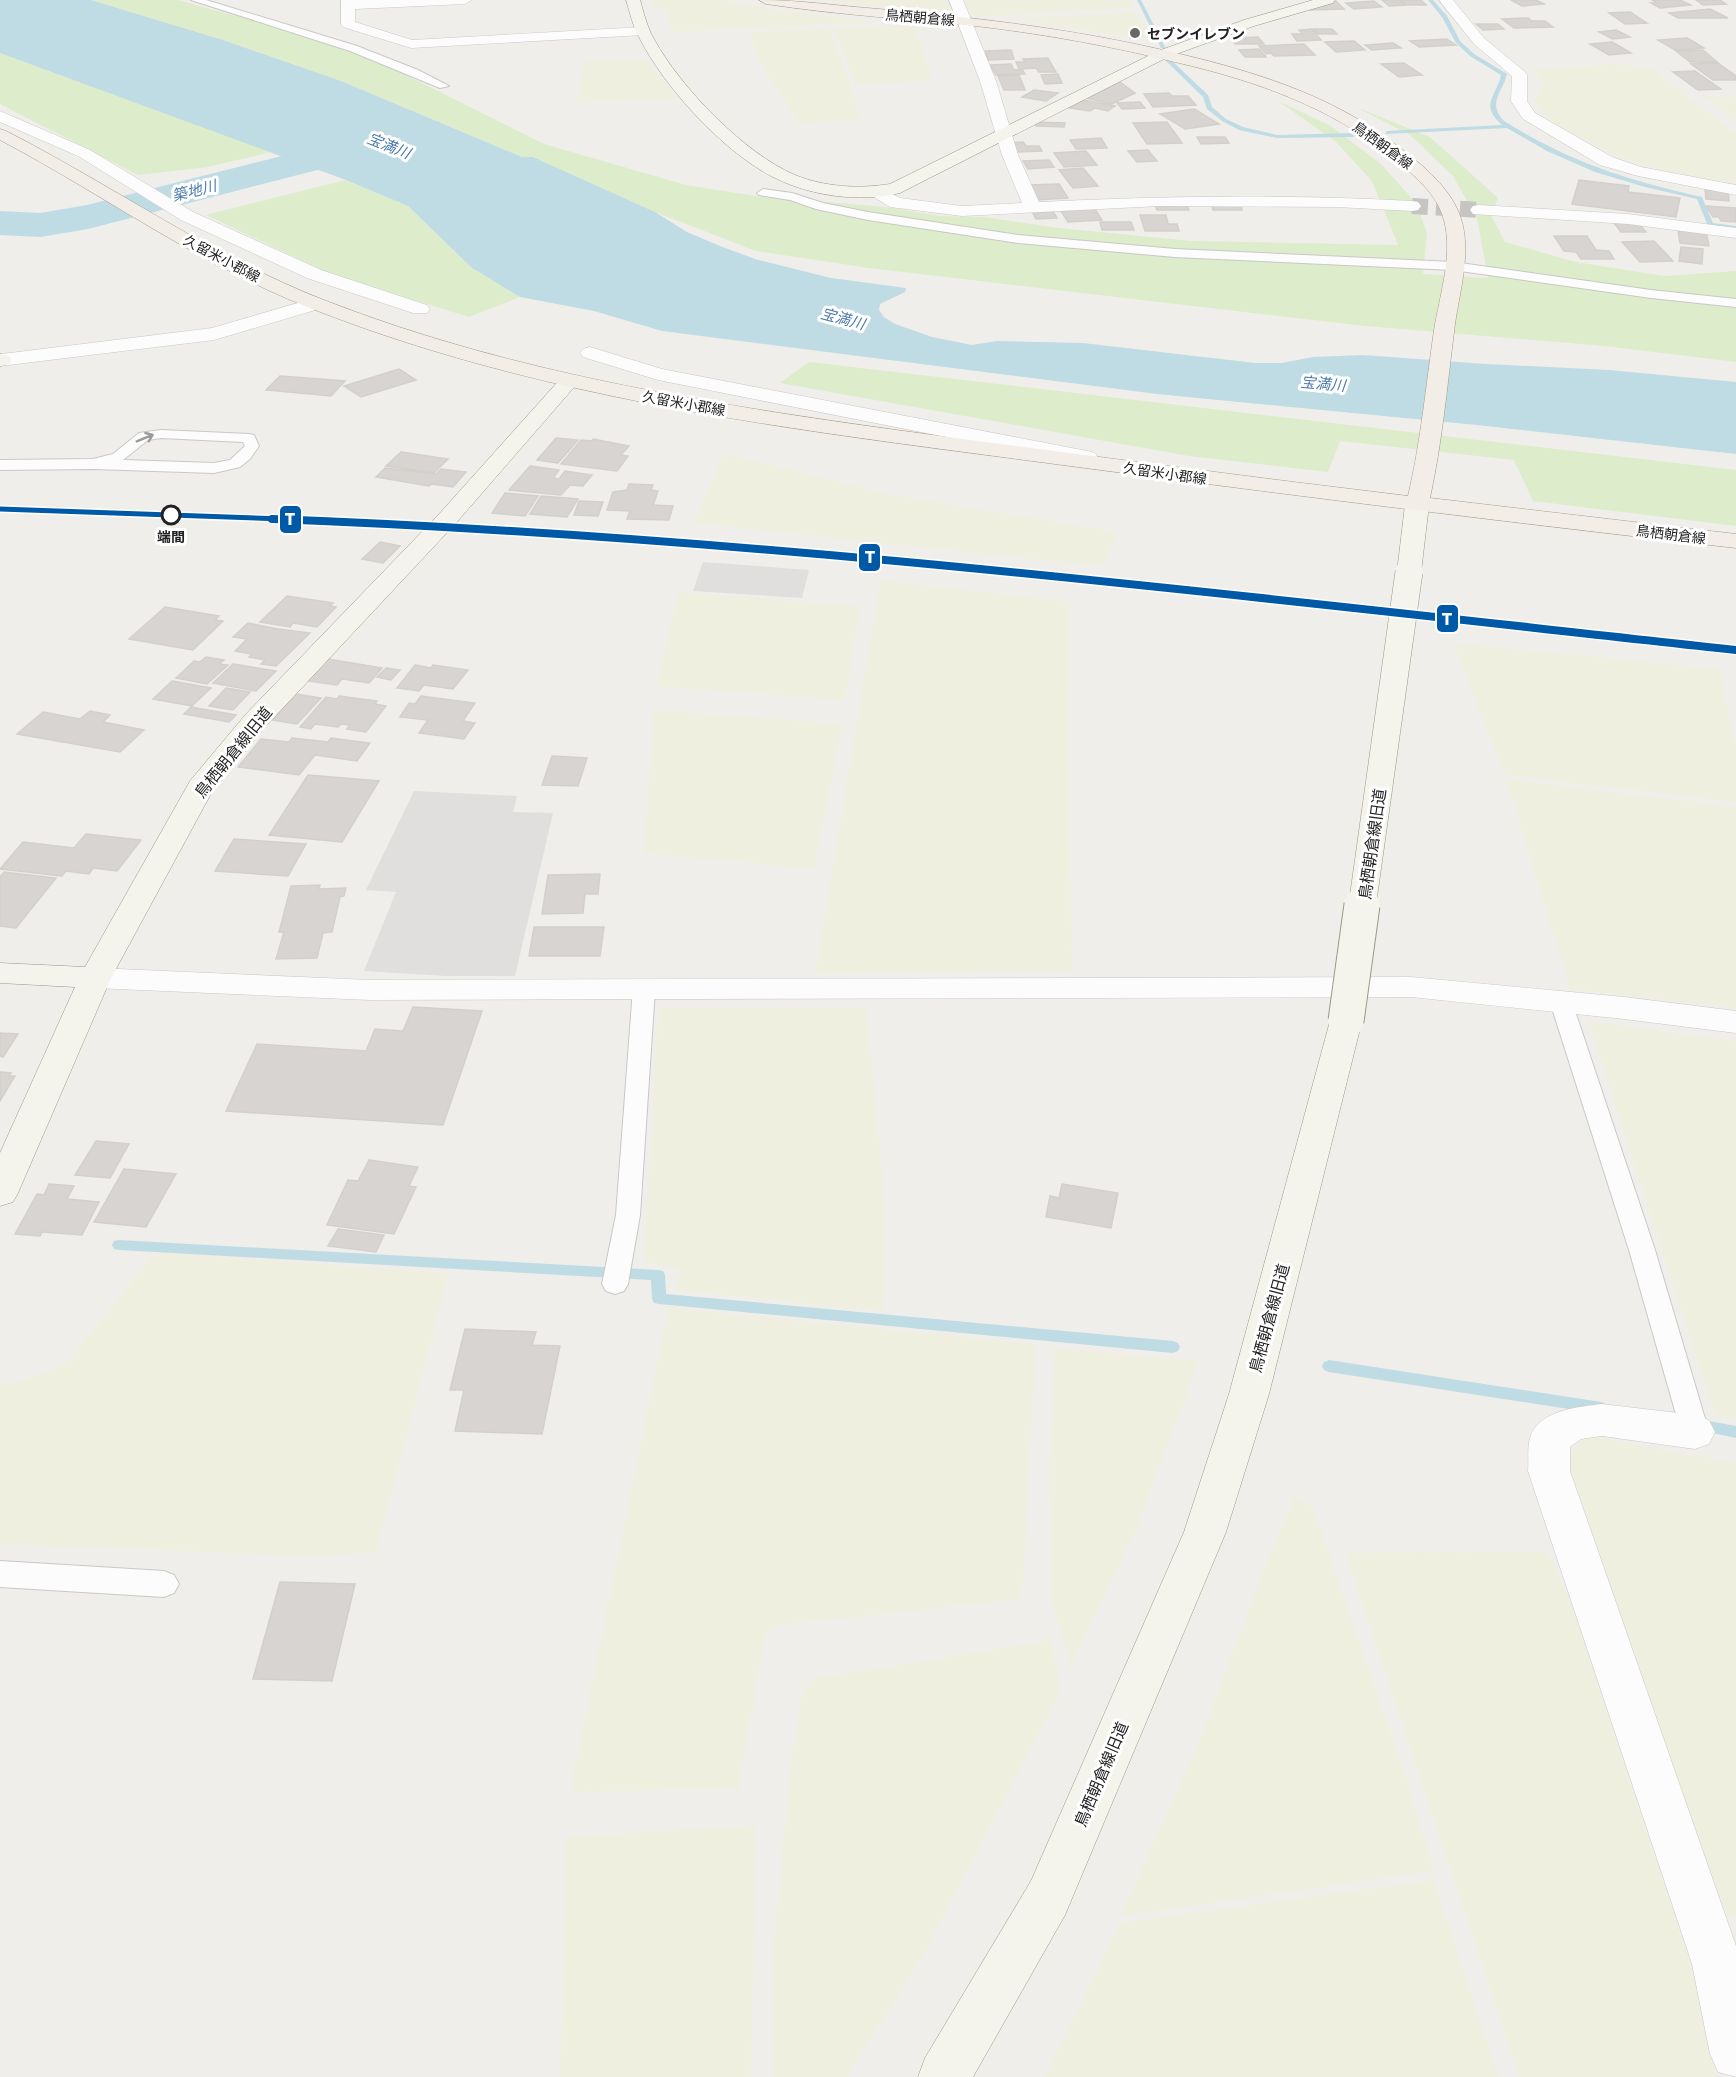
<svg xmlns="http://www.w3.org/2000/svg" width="1736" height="2077" viewBox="0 0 1736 2077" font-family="'Golos Text','Noto Sans JP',sans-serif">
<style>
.farmland{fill:#efefdf}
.grass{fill:#ddeccb}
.parking{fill:#e0dfde}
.water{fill:#bfdbe3}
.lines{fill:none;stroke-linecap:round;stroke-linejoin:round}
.stream{fill:#bfdbe3;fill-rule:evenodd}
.river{fill:#bfdbe3;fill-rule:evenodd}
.building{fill:#d7d4d2;stroke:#d3d0cc;stroke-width:1.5}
.street-tunnel{stroke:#c7c5c3;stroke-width:16;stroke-dasharray:16 8;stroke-linecap:butt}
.lane-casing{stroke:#c9c8c7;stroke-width:2}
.street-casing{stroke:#c9c8c7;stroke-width:1}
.secondary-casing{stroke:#999a82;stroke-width:1}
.primary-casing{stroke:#a79c86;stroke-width:1}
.lane{fill:#fdfcfc;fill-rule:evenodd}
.street{fill:#fdfcfc;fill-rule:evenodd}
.secondary{fill:#f4f4ed;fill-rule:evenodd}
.primary{fill:#f3ede7;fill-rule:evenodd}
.secondary-bridge-far1-casing{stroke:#999a82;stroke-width:28;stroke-linecap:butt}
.secondary-bridge-casing{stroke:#999a82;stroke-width:37;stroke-linecap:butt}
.secondary-bridge-far1{stroke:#f4f4ed;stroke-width:27}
.secondary-bridge{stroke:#f4f4ed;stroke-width:35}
.rail-1-far1-casing{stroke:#fff;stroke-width:8}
.rail-1-casing{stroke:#fff;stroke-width:11}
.rail-1-far1{stroke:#0059a6;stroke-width:5}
.rail-1{stroke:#0059a6;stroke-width:8}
.oneway{stroke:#9a9a9a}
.poi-dot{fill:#6a6968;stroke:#fff;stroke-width:2}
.stop-dot{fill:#fff;stroke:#222;stroke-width:3}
.labels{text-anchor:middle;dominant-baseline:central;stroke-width:6;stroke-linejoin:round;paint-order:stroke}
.far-street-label{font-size:14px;fill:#222;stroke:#fff}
.far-poi-label{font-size:14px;font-weight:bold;fill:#222;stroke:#fff;text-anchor:start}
.far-stop-label{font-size:14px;font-weight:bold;fill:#222;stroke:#fff}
.far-water-label{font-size:15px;font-style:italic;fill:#4a7aab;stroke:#fff}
.street-label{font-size:16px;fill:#222;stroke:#fff}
.line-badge{stroke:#fff;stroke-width:2}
.badge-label{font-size:16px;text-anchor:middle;font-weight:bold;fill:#fff}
</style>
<rect width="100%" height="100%" fill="#f0eeeb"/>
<!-- farmland -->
<path class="farmland" d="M649,0H722L769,9L879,22L673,32L664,8L651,7Z
M820,0H952L959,14L863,5Z
M961,0H1132L1133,8L969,17Z
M1134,12L1155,41L1026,21L1024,18Z
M915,24L932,81L855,84L833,28Z
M829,28L854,95L859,120L799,123L758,60L750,32Z
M646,60L679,99L576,103L585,61Z
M1616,64L1653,69L1736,134V184L1663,171L1618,157L1552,122L1536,105V96L1544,87L1540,77L1530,69Z
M1704,96L1736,97V121Z
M724,453L898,496L1118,532L1104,565L1099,566L694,523Z
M880,580L1070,602L1069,737L1072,971L815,974Z
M679,592L860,606L845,700L656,686Z
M1453,643L1720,669L1736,750V802L1504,775Z
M653,710L843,724L814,869L644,853Z
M1506,779L1736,807V1008L1570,989Z
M658,1008H867L886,1218L885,1311L677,1291L681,1269L644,1261Z
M1588,1021L1736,1041V1418L1715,1415Z
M164,1253L449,1273L376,1553L308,1556L0,1544V1384L15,1383L67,1363L150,1258Z
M668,1308L1036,1344L1022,1599L780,1625L765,1635L739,1789L570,1792Z
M1055,1348L1199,1361L1134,1535L1070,1666L1050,1594L1049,1465Z
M1587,1435L1736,1463V1917L1718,1916L1564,1476L1571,1452Z
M1295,1495L1314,1509L1408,1783L1434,1871L1120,1916L1199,1742L1257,1586Z
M1548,1552L1604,1675L1680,1913L1717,2077H1519L1345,1553Z
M1051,1640L1062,1690L920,1961L847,2077H772L774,1938L792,1753L803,1690L816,1677L895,1666Z
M756,1825L751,2077H560L566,1837Z
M1434,1880L1499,2077H1045L1120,1923Z"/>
<!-- grass -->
<path class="grass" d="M91,0H178L269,25L380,62L544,144L686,185L755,196L885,207L940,216L983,217L1059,228L1192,241L1398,245L1372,181L1335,141L1278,101L1331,126L1382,165L1416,203L1427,233L1423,274L1488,278L1477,219L1453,176L1410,135L1356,107L1430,137L1498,198L1491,215L1505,242L1576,262L1664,276L1736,271V362L1605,346L1365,326L869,268L756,251L655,212L533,157H522L341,81L223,40Z
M0,53L272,152L208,167L138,175L0,104Z
M346,180L408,206L472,268L520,297L469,317L335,276L206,215Z
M809,362L1736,470V526L1533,501L1514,460L1340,441L1328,472L1189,456L780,383Z"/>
<!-- parking -->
<path class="parking" d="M703,562L809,570L802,598L693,591Z
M414,791L517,796L513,812L553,813L515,976H446L364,971L396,892L366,890Z"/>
<!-- water -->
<path class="water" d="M0,0H91L223,40L341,81L522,157H533L655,212L687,232L720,246L755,259L831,278L906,288L905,292L880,304L879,310L884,317L895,324L932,337L972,345L997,341L1083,343L1255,363H1282L1313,357L1363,355L1486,364L1609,370L1736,382V454L1477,425L1157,394L662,331L594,311L520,297L472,268L408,206L346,180L0,53Z"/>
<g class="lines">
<!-- stream -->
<path class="stream" d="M1137,0H1141L1166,49L1161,48Z
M1428,0H1433L1447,16L1460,41L1474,54L1507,74C1502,94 1487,102 1504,121C1570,162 1627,180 1702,197L1713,223L1736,226V230L1708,226L1697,199L1645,187L1595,172L1547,151L1507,128L1385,134L1387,131L1502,125C1479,105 1496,97 1501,75L1470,56L1456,43L1442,17Z
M1166,59H1170L1208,95L1212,107L1226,119L1243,127L1277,135L1353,133L1356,135L1353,137L1277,138L1239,130L1222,121L1207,109L1203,97L1166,61Z
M119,1240L658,1270L663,1271L665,1275L666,1294L1173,1341L1178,1343L1180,1347L1178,1351L1173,1353L659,1304L654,1303L652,1299L651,1280L119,1250L114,1249L112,1245L114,1241Z
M1329,1360L1601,1402L1606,1404L1608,1408L1606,1412L1601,1414L1329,1372L1324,1370L1322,1366L1324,1362Z
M1698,1419L1736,1426V1438L1693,1429L1691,1425L1693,1421Z"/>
<!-- river -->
<path class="river" d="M386,130L399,133L404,141L399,149L88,229L40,237L0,235V211L40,213L87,205Z"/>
</g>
<!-- building -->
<path class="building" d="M1382,0H1399L1405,5L1389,6Z
M1400,0H1421L1426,5H1407Z
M1511,0H1536L1544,4L1522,6Z
M1652,0H1680L1691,5L1660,8L1651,3H1657Z
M1696,0H1720L1726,4L1703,5Z
M1336,1L1344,9L1310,10L1308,8Z
M1374,1L1382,7L1354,9L1346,3Z
M1710,9L1728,18H1678L1669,13Z
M1630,12L1647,23L1625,24L1609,13Z
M1528,18L1532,21H1545L1553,27L1514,28L1502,19Z
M1476,24H1498L1504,29L1483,30Z
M1312,29L1321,40L1297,41L1292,34H1303L1299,30Z
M1314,29H1332L1337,34H1318Z
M1616,30L1630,37L1613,39L1599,32Z
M1258,37L1264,44H1235L1230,38Z
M1687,38L1704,48L1675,50L1658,40Z
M1447,39L1456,45L1419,47L1410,41Z
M1354,41L1365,50L1336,52L1325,42Z
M1612,42L1631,53L1609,55L1590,44Z
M1393,43L1401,48L1372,50L1365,45Z
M1304,44L1315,55L1274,56L1271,53L1266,54L1259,46Z
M1259,49L1266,57H1245L1239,50Z
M1011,50L1014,59L988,60L985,51Z
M1703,50L1717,62H1690L1676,51Z
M1048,58L1056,72H1039L1036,68L1019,69L1016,62H1025L1023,59Z
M1404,63L1422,75L1399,77L1381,64Z
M1718,63L1736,76V80H1713L1691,64Z
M1011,64L1014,70L1022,69L1025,74L996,75L990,65Z
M1695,71L1721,89L1698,90L1673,72Z
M1058,74L1062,83L1045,84L1041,75Z
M1019,75L1025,90H1004L998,76Z
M1120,82L1135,93L1112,104L1085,98Z
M1034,90L1058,93L1046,101L1022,97Z
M1169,93L1172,96H1188L1196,105L1153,107L1144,94Z
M1083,100L1115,106L1108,111L1095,108L1090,111L1070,108Z
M1140,102L1145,108L1122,109L1117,103Z
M1194,109L1219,124L1185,129L1160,114Z
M1036,122L1065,123L1064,127L1036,126Z
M1167,122L1182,143L1147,144L1133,123Z
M1197,137H1225L1229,143L1201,144Z
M1101,138L1107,148L1076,149L1070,140Z
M1023,142L1026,146H1039L1042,151L1014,152L1009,143Z
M1148,150L1157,161L1137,162L1128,151Z
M1086,151L1097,165L1064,167L1054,153Z
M1049,160L1054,167L1028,169L1023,161Z
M1083,168L1098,186L1073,188L1059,170Z
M1579,180L1629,186L1628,192L1680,198L1676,217L1572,204Z
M1059,184L1068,198L1036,200L1028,185Z
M1705,189L1728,191L1729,201L1706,199Z
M1154,203H1186L1189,210H1157Z
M1211,203H1240L1242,210H1213Z
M1093,206L1102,220L1068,222L1059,208Z
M1706,206L1736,208V222L1721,221L1719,217H1713Z
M1051,207L1057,218L1036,219L1030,208Z
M1140,215H1166L1168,224H1177L1179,231H1145Z
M1100,222H1131L1134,230H1102Z
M1614,223H1638L1646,232H1621Z
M1678,230L1706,232L1709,246L1680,243Z
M1554,236H1587L1596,250L1609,251L1614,259H1581L1576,252L1564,251Z
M1654,241L1673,261L1640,262L1622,242Z
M1681,247L1703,249L1702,264L1679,261Z
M399,369L416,380L361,397L344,386Z
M280,376L345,381L331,396L266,390Z
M556,438L578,440L558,463L537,460Z
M593,439L629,446L621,455L628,456L617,471L561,464L581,440L592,441Z
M401,452L448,459L434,473L386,466Z
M530,466L559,470L553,478L559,479L565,471L592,475L583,486L570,485L561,495L509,490Z
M385,468L436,474L441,469L466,472L453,487L432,484L429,486L376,477Z
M629,484L653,485L651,490L658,491L653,505L673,506L669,520L627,519L630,511L607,510L613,492L627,490Z
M505,493L538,496L525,516L492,513Z
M541,496L578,499L567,517L530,514Z
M579,501L603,502L598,516L574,515Z
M380,542L400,546L383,563L362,559Z
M287,596L333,603L330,606L336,607L317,627L293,623L290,627L260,622Z
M165,607L219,616L215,620L223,621L193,650L129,639Z
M248,623L278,629L310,633L276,666L261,664L265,660L249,657L252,654L235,651L247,639L233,637Z
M206,657L224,660L219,664L228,665L207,684L176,678L194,661L200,662Z
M328,659L382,668L369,683L342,679L337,685L308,681Z
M233,664L276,671L256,691L213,683Z
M415,665L431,668L433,665L468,670L453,689L424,685L419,691L397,688Z
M386,668L400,670L391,680L377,677Z
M172,681L211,688L192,706L153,699Z
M226,688L250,692L233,710L209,706Z
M296,694L321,698L297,724L272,720Z
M339,696L377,701L375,704L386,706L366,732L347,729L350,725L341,724L338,727L315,724L311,729L300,727L326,697L337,699Z
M421,696L475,703L463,721L475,723L464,739L419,733L428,720L400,717L409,703L415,704Z
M191,707L236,715L229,722L184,714Z
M90,711L110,715L103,722L144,730L120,752L17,734L43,712L80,719Z
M292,738L328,742L331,738L370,743L357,761L315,755L299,775L238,767L261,739L289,742Z
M552,756L587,758L578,786L542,785Z
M308,775L379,781L342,842L269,835Z
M86,834L141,840L117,871L93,868L89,874L66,871L62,876L0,869L23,842L74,848Z
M234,839L306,844L288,876L215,871Z
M4,872L56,878L16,928L0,926V877Z
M600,874L598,894H585L583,913L542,914L548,875Z
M320,885L319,889L346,888L344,896L340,897L332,932L323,933L317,958L276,959L284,932H279L291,886Z
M534,927H604L600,956H529Z
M413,1007L482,1011L443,1125L226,1111L257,1044L366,1051L375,1029L403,1031Z
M0,1033L18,1034L3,1057L0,1056Z
M0,1072L11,1073L9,1076H15L0,1101Z
M96,1141L129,1144L110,1178L75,1175Z
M369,1160L418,1167L409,1186L416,1187L394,1234L327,1225L348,1180L358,1181Z
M124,1169L176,1174L146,1227L94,1222Z
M49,1184L74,1186L67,1199L99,1202L82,1235L42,1232L40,1236L15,1234L37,1194L44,1195Z
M1062,1184L1118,1193L1111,1228L1046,1217L1050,1196L1059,1198Z
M338,1229L384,1235L376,1252L328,1246Z
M465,1329L536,1332L532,1345L560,1346L542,1434L455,1431L464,1390H450Z
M280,1582L355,1584L332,1681L253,1679Z"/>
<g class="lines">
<!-- street-tunnel -->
<path class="street-tunnel" d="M1412,206L1479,210"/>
<!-- lane casing -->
<g class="lane-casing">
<path id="lane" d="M191,0H206L357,46L418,70L449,86L440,88L350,51Z
M763,189L792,193L823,203L868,212L1018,235L1175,249L1453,262L1651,290L1736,299V307L1651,298L1453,270L1175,257L1018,243L868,220L816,209L790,200L759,195L757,193Z
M161,430L249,434L254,435L259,446L250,459L240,467L214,473L94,469L0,470V460L93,459L113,454L139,433ZM161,438L243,442L245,446L230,460L214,463L123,460L148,440Z
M644,982L652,984L655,989L640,1215L628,1284L624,1291L615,1294L606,1291L602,1284L616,1215L633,989L636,984Z
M1561,995L1569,997L1572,1002L1655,1250L1709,1432L1705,1440L1695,1443L1685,1440L1681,1432L1629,1250L1550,1002L1553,997Z
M0,1561L164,1571L174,1575L179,1584L174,1593L164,1597L0,1587Z"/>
</g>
<!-- street casing -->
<g class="street-casing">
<path id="street" d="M341,0H472L465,4L355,9V22L412,40L643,27L650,31L643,35L411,48L343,27L341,24Z
M949,0H963L996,81L1018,155L1039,202C1163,196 1287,194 1412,201L1418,202L1421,206L1418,210L1412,211L1337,207L1160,206L962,216L890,207L866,192L869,188H881L900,198L962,206L1022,203L1002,155L980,81Z
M1439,0H1453L1484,38L1525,72L1527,75V101L1535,113L1612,157L1641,167L1736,185V195L1638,176L1600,165L1523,119L1511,101L1512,76L1474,44Z
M0,111L90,150L193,212L321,270L427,305L430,309L427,313H413L307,278L181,220L78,156L0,122Z
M1479,205L1628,214L1736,228V238L1628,224L1473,214L1470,210L1473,206Z
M315,298L322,300L325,304L322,308L214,340L0,366V354H2L212,328Z
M590,347L662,369L1087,451L1095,453L1098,458L1095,463L1087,465L658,380L583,357L580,353L583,349Z
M95,968L370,980L1411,977L1624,997L1736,1011V1033L1624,1019L1411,997L370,1000L95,988L84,985L79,978L84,971Z
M1602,1404L1695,1415L1709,1420L1715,1432L1709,1444L1695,1449L1602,1436L1581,1439L1570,1447V1471L1736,1946V2077L1718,2072L1710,2054L1692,1964L1528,1471C1529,1461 1527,1448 1530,1438C1538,1410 1578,1407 1602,1404Z"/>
</g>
<!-- secondary casing -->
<g class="secondary-casing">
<path id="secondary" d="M626,0H640C644,13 647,27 654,39C680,87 745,154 795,175C825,187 858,189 890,184L1158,51L1244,20L1313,0H1335L1333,3L1254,26L1168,57L900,193C859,203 809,196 771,176C722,150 665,88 640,39C633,27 630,13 626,0Z
M0,354L9,356L12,360L9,364L0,366Z
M569,375L576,377L579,381L576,385L456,523L266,726L213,790L111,978L18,1193L13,1202L0,1206V1153L75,987L0,983V963L85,967L190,781L246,714L440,513L562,377Z
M1417,498L1425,500L1429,505L1421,572L1418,577L1409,579L1400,577L1397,572L1405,505L1409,500Z
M1346,1010L1358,1013L1362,1021L1269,1394L1226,1532L1065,1915L973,2077H918L925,2058L1031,1881L1184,1532L1229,1394L1330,1021L1334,1013Z"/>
</g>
<!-- primary casing -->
<g class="primary-casing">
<path id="primary" d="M759,0C800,0 839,6 879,9C981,18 1081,30 1180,54C1260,73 1339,98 1404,151C1425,167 1449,188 1459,213C1474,250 1458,295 1454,332C1447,388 1442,443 1430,498L1736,534V548C1496,521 1257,491 1017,459C779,428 535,397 310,308C200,265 104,195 0,140V129L6,131C112,185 211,256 324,300C518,376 728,407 933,435C1091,456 1249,477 1408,496C1421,441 1426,385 1434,330C1440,293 1455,250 1442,214C1434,191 1410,172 1392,157C1330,107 1256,81 1179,63C1115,47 1050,35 984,27C911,19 838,15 766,4Z"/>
</g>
<!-- lane -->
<use href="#lane" class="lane"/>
<!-- street -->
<use href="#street" class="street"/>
<!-- secondary -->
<use href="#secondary" class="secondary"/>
<!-- primary -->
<use href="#primary" class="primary"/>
<!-- secondary-bridge-far1 casing -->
<g class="secondary-bridge-far1-casing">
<path id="secondary-bridge-far1" d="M1362,907L1409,572"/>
</g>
<!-- secondary-bridge casing -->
<g class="secondary-bridge-casing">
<path id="secondary-bridge" d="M1346,1021L1362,905"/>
</g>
<!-- secondary-bridge-far1 -->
<use href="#secondary-bridge-far1" class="secondary-bridge-far1"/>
<!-- secondary-bridge -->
<use href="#secondary-bridge" class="secondary-bridge"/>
<!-- rail-1-far1 casing -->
<g class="rail-1-far1-casing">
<path id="rail-1-far1" d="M0,509L314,520"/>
</g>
<!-- rail-1 casing -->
<g class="rail-1-casing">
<path id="rail-1" d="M272,519C762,537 1249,597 1736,650"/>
</g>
<!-- rail-1-far1 -->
<use href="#rail-1-far1" class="rail-1-far1"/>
<!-- rail-1 -->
<use href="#rail-1" class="rail-1"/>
</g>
<!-- one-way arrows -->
<defs><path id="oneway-shaft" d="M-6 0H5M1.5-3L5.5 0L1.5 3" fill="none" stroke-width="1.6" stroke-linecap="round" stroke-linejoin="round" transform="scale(1.5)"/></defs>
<use class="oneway" href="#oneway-shaft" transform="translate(145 438) rotate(-22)"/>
<!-- markers -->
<circle class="poi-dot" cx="1135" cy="33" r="6"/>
<circle class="stop-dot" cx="171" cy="515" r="9"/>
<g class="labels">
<!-- far-street labels -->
<g class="far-street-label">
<text transform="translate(920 17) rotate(5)">鳥栖朝倉線</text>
<text transform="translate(1383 145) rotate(36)">鳥栖朝倉線</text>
<text transform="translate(222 258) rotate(28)">久留米小郡線</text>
<text transform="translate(684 403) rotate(10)">久留米小郡線</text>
<text transform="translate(1165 473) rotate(8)">久留米小郡線</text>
<text transform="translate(1671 534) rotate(7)">鳥栖朝倉線</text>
</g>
<!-- far-poi labels -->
<g class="far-poi-label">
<text x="1147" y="33">セブンイレブン</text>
</g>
<!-- far-stop labels -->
<g class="far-stop-label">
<text x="171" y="536">端間</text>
</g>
<!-- far-water labels -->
<g class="far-water-label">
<text transform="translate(389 145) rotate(22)">宝満川</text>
<text transform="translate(194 190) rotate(-14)">築地川</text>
<text transform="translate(843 318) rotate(15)">宝満川</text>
<text transform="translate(1323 383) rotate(5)">宝満川</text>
</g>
<!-- street labels -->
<g class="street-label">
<text transform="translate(233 752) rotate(-51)">鳥栖朝倉線旧道</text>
<text transform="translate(1372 844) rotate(-82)">鳥栖朝倉線旧道</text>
<text transform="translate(1269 1318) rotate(-75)">鳥栖朝倉線旧道</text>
<text transform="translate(1101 1774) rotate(-67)">鳥栖朝倉線旧道</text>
</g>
</g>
<g class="line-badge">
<rect x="279" y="505" width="23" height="29" rx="6" fill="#0059a6"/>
<rect x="858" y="543" width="23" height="29" rx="6" fill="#0059a6"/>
<rect x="1436" y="604" width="23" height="29" rx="6" fill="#0059a6"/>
</g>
<g class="badge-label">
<text x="290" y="525">T</text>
<text x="870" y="563">T</text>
<text x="1447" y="625">T</text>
</g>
</svg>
